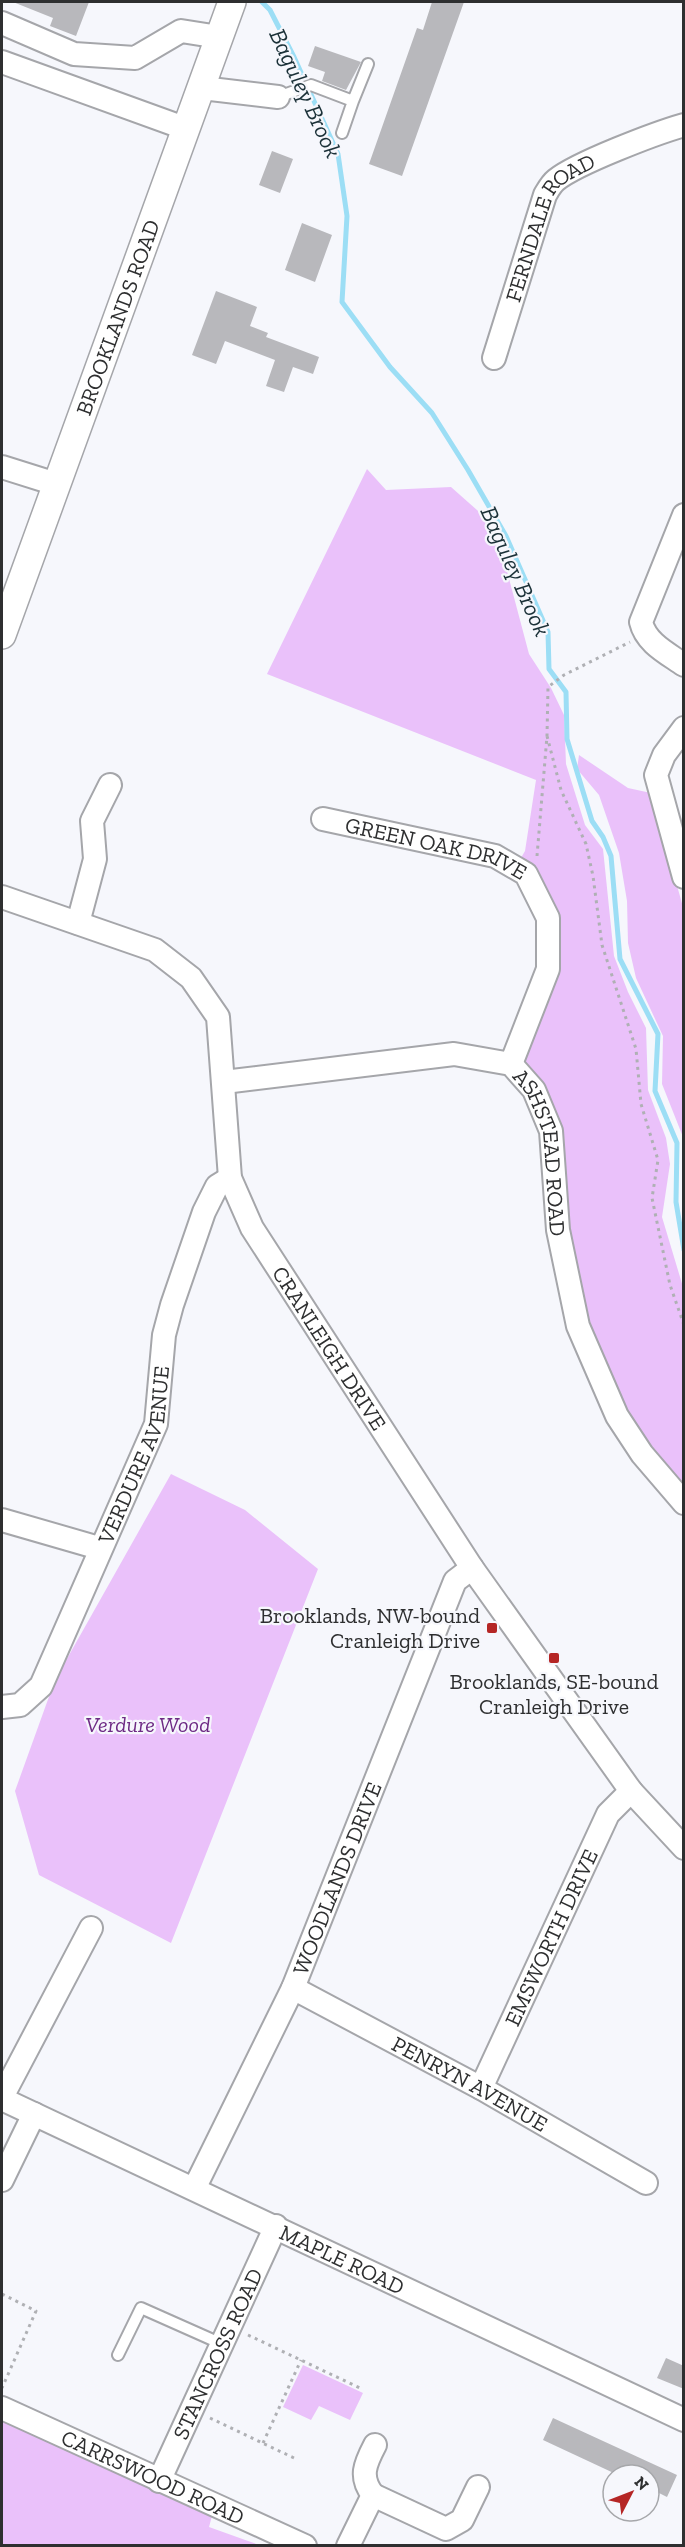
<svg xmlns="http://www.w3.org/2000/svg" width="685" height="2547" viewBox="0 0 685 2547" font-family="'Zilla Slab',serif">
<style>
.green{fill:#eac1fa}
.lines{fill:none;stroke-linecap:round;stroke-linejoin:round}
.stream{stroke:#9cdef5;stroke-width:5}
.building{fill:#b8b8bc}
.service-casing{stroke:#a5a6aa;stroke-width:14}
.minor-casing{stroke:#a5a6aa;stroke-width:26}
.tertiary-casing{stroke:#a5a6aa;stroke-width:30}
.path{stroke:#afb0b4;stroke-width:3;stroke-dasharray:3 4.5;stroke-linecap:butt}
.service{stroke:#fff;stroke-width:10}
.minor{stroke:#fff;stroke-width:22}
.tertiary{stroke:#fff;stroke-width:27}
.poi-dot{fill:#b52625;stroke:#f6f7fc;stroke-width:2}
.labels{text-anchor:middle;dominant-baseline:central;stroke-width:4.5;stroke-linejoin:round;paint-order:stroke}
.street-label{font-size:22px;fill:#2e2f30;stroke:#f6f7fc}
.poi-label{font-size:22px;fill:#2e2f30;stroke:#f6f7fc;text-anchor:end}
.park-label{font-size:22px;font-style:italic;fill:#6e2b85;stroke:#f6f7fc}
.water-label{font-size:24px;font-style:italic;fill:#1b3138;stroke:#f6f7fc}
</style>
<rect width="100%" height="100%" fill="#f6f7fc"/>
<!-- green -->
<path class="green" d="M367,469L386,490L451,487L486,518L507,571L529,654L551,688L564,715L566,764L585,825L603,849L614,956L628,992L646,1028L648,1090L666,1138L670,1164L662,1217L683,1287V1489L647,1445L615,1386L585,1314L569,1237L565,1196L564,1132L542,1087L517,1062L556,963L518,863L525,851L536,780L267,674Z
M579,755L628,788L651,793L683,907V1137L662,1084L663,1036L636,978L628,943L627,901L619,853L599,795L577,769Z
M171,1474L245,1510L318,1569L171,1943L39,1875L15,1791L55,1680Z
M303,2365L363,2393L350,2420L319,2406L311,2420L283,2407Z
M2,2417L212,2516L209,2527L262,2546H2Z"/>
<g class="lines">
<!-- stream -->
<path class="stream" d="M262,2L270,10L294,57L338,154L347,216L342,302L390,367L432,413L468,470L506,536L548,632L549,669L566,692L567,739L592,821L603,837L611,856L620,959L658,1034L655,1091L677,1143L676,1202L684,1250"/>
</g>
<!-- building -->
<path class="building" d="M13,2H89L76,36L50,26L53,18Z
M432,2H464L402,176L369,164L417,28L423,30Z
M315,46L361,62L346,90L322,81L325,72L308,66Z
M272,151L293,159L280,193L259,185Z
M302,223L332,235L315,282L285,270Z
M216,291L257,307L250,326L268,333L266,337L319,357L313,374L293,367L284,392L266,386L275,360L225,341L216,364L192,355Z
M666,2358L684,2366V2389L657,2378Z
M553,2418L677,2475L667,2497L649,2488V2475H618L543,2440Z"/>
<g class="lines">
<!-- service casing -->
<g class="service-casing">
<path id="service" d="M278,97L311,85L353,101L368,64
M342,133L353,101
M118,2355L141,2308L222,2344"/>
</g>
<!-- minor casing -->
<g class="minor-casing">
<g id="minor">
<path d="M2,23L74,54L135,58L181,31L219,37"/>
<path d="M2,62L187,129"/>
<path d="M202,88L278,97"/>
<path id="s1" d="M494,358L545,195C548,190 551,184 556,180C577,163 656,133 684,125"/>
<path d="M2,467L56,484"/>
<path d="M684,515L641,622C646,643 667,653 684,665"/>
<path d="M684,728L664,755L656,775L684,877"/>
<path id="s2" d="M323,819L495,856L526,874L548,918V969L511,1064"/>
<path id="s3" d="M2,897L155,950L191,978L218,1017L230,1178L252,1228L472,1568L631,1791L684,1848"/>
<path d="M78,923L95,859L92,821L110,785"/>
<path id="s4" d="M224,1082L454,1054L511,1064L534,1090L551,1131L558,1230L578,1326L617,1416L642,1454L684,1503"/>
<path d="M2,1520L99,1548"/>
<path id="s5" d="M2,1707L20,1705L41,1686L156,1424L164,1335L172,1305L204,1212L217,1186L230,1178"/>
<path id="s6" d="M293,1988L481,2088L646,2183"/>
<path id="s7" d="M481,2088L608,1814L631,1791"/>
<path d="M2,2097L91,1928"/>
<path id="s8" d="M2,2099L684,2420"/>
<path d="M2,2180L34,2114"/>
<path id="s9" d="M195,2187L293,1988L455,1581L472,1568"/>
<path id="s10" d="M2,2408L305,2546"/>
<path id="s11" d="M159,2481L276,2226"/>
<path d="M373,2495L446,2529L462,2520L478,2487"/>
<path d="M348,2546L373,2495C359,2477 365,2464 375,2445"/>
</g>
</g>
<!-- tertiary casing -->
<g class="tertiary-casing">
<g id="tertiary">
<path id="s12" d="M2,635L232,2"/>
</g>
</g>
<!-- path -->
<path class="path" d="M547,736L561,790L586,844L593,876L602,945L636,1049L641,1104L658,1160L652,1198L670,1285L684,1325
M537,856L547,736L548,687L564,675L630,642
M2,2294L36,2311L2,2388
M248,2335L360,2388
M210,2418L294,2458
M263,2443L301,2360"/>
<!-- service -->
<use href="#service" class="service"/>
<!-- minor -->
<use href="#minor" class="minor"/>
<!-- tertiary -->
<use href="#tertiary" class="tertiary"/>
</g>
<!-- markers -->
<g class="poi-dot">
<rect x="486" y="1622" width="12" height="12" rx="3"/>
<rect x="548" y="1652" width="12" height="12" rx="3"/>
</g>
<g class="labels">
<!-- street labels -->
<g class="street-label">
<text stroke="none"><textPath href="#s1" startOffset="146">FERNDALE ROAD</textPath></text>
<text stroke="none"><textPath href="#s12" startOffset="338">BROOKLANDS ROAD</textPath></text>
<text stroke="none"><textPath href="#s2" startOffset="117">GREEN OAK DRIVE</textPath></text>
<text stroke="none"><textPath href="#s4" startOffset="387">ASHSTEAD ROAD</textPath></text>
<text stroke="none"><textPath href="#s3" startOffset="614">CRANLEIGH DRIVE</textPath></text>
<text stroke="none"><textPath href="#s5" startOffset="297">VERDURE AVENUE</textPath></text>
<text stroke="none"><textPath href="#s9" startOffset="340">WOODLANDS DRIVE</textPath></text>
<text stroke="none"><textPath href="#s7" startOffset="166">EMSWORTH DRIVE</textPath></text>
<text stroke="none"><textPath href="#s6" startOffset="201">PENRYN AVENUE</textPath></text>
<text stroke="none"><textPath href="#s8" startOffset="376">MAPLE ROAD</textPath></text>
<text stroke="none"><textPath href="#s11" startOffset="140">STANCROSS ROAD</textPath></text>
<text stroke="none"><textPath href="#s10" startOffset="166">CARRSWOOD ROAD</textPath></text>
</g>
<!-- poi labels -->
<g class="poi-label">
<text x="480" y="1615">Brooklands, NW-bound<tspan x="480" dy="25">Cranleigh Drive</tspan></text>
<text x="554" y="1681" text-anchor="middle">Brooklands, SE-bound<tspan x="554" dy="25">Cranleigh Drive</tspan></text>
</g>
<!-- park labels -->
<g class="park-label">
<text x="148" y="1724">Verdure Wood</text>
</g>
<!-- water labels -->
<g class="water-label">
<text transform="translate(306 93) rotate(65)">Baguley Brook</text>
<text transform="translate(516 571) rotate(66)">Baguley Brook</text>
</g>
</g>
<!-- border -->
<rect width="685" height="2547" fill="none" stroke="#2e2f30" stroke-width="6"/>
<!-- north arrow -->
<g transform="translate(631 2493) rotate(48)"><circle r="28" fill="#f6f7fc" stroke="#a6a7aa" stroke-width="1.5"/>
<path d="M0-4.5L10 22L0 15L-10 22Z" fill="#b52625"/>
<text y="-9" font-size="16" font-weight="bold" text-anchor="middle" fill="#2e2f30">N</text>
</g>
</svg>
